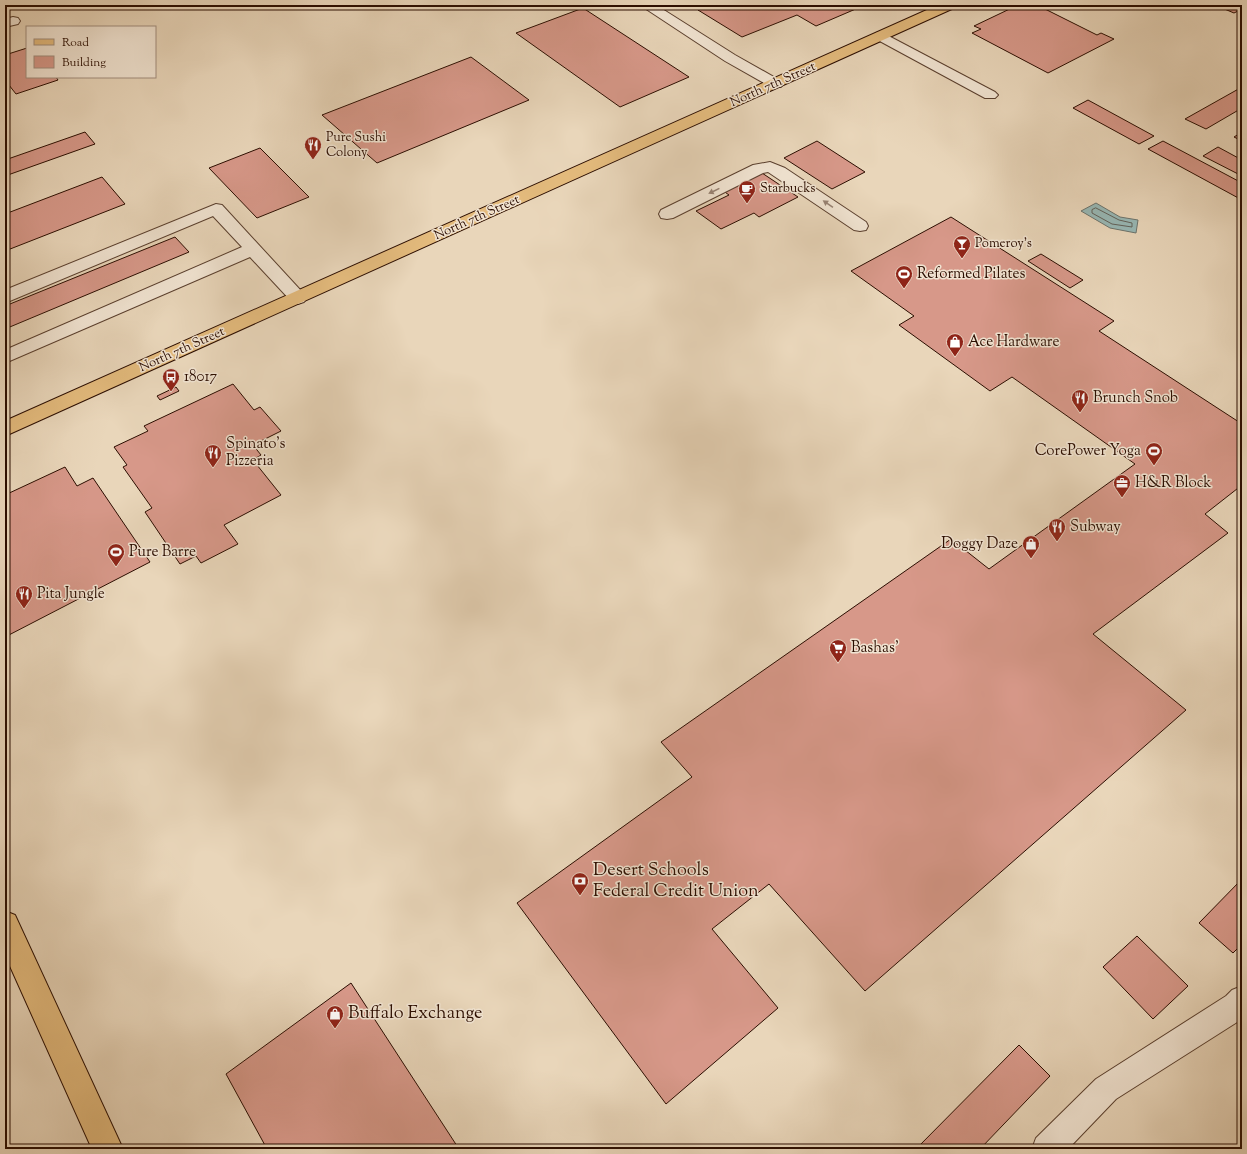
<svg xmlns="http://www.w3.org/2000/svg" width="1247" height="1154" viewBox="0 0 1247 1154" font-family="'Sorts Mill Goudy',serif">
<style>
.water{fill:#98b8b5;stroke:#6c746d}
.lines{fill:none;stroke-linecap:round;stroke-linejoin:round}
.shore{stroke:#62625a;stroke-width:1}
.building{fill:#d79889;stroke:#2b0d00}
.minor-casing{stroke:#5a3f2e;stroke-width:2}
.major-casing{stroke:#2b0d00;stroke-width:2}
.minor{fill:#f1e4d2;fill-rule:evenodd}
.major{fill:#e4bb7d;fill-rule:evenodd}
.oneway{fill:#988374}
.labels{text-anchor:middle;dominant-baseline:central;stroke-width:3;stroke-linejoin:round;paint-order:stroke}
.far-street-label{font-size:13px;fill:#2b0d00;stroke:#f1e4d2}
.far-poi-label{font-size:13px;fill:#2b0d00;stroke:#f1e4d2;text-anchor:start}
.poi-label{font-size:15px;fill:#2b0d00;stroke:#f1e4d2;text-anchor:start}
.near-poi-label{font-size:18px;fill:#2b0d00;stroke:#f1e4d2;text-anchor:start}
</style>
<rect width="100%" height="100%" fill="#e9d6ba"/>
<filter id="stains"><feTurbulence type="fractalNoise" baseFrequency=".005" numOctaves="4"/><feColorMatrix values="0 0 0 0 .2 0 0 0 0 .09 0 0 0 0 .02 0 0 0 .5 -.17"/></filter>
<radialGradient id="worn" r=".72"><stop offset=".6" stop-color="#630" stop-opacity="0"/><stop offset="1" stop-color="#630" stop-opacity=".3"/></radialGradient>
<!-- water -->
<path class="water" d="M1096,203L1120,217L1138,220L1136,233L1110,228L1081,211Z"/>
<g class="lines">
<!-- shore -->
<path class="shore" d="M1096,208L1119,220L1132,223V227L1112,224L1092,213V210Z"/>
</g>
<!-- building -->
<path class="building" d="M710,5H749L754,8L761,5H865L816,26L797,15L742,37L698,10Z
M1018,5H1037L1097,35L1101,33L1114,39L1048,73L972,33L981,29L974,26Z
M1215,5H1242V9L1234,13Z
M583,8L689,77L620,107L516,33Z
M27,48V77H56L58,80L16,94L5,80V55Z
M471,57L529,100L377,163L322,115Z
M1242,87V108L1206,129L1185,119Z
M1088,100L1154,136L1139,144L1073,108Z
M85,132L95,144L5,176V160Z
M1242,132V141L1234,137Z
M817,141L865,172L832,189L784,158Z
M1163,141L1242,183V200L1148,149Z
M1218,147L1242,160V176L1203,156Z
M260,148L309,197L257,218L209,168Z
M762,173L798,197L759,217L754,213L721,229L696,211L729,195L722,190Z
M102,177L125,204L5,251V214Z
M951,217L1114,321L1099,331L1242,424V485L1205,514L1228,533L1093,634L1186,710L865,991L769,884L712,929L778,1008L666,1104L517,903L692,777L661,742L951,539L989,569L1135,464L1012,377L990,391L899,325L914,316L851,271Z
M175,237L189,252L5,329V306Z
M1041,254L1083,280L1070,288L1028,261Z
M233,384L254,410L260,407L281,431L253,445L261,455L253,460L281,495L224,525L238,544L201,563L196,556L180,564L145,512L152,508L123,467L127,465L114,447L148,431L144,426Z
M176,387L179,391L160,400L157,396Z
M65,467L77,486L93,478L150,562L5,637V495Z
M1242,879V944L1233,953L1199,923Z
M1137,936L1188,986L1153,1019L1103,967Z
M351,983L459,1149H267L226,1074Z
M1019,1045L1050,1076L980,1149H916Z
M1242,1140V1149H1234Z"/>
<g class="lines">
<!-- minor casing -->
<g class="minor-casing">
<path id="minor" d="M640,5H656L735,55L781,81L783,84L781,87H771L725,61Z
M13,17L18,18L20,21L18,24L5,27V19Z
M881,32L995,92L998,95L995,98H985L876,39L874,36L876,33Z
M770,162L785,168L866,222L868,226L866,230L860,231L854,230L768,172L763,173L673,218L667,219L661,218L659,214L661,210L753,165Z
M216,204L222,205L304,294L307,298L304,302L298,304L292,302L250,257L5,363V350L242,247L213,216L5,303V290Z
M1242,986V1019L1116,1099L1068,1149H1032L1036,1138L1096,1079L1226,996L1232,990Z"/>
</g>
<!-- major casing -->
<g class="major-casing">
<path id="major" d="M938,5H956L954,8L5,436V421Z
M5,911L15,915L123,1149H92L5,955Z"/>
</g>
<!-- minor -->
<use href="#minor" class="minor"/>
<!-- major -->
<use href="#major" class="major"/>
</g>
<!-- one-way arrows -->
<defs><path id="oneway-solid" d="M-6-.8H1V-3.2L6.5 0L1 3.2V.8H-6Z"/></defs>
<g class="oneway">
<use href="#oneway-solid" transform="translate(714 191) rotate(154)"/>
<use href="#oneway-solid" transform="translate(828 204) rotate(-146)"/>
</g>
<!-- icons -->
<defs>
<g id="restaurant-pin" transform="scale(0.9)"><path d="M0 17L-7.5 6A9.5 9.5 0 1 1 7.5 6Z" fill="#8f2418" stroke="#f1e4d2"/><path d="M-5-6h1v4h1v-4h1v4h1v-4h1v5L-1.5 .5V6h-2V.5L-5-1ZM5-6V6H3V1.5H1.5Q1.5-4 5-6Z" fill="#fff"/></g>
<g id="cafe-pin" transform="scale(0.9)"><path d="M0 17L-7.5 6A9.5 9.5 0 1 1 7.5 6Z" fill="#8f2418" stroke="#f1e4d2"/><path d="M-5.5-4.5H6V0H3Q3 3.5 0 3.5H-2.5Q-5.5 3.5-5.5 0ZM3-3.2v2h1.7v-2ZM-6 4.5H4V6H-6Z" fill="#fff"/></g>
<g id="bar-pin" transform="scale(0.9)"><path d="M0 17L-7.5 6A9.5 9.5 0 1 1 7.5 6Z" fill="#8f2418" stroke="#f1e4d2"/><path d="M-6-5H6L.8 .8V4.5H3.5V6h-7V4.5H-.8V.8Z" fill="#fff"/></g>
<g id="stadium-pin" transform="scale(0.9)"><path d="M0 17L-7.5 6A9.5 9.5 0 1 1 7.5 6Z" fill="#8f2418" stroke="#f1e4d2"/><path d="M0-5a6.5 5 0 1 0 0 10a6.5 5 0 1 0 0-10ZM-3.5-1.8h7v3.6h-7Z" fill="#fff"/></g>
<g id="shop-pin" transform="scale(0.9)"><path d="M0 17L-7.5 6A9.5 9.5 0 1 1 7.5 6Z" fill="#8f2418" stroke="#f1e4d2"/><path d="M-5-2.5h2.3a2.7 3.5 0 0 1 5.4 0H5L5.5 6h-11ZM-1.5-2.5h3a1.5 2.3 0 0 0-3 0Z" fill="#fff"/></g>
<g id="bus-pin" transform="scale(0.9)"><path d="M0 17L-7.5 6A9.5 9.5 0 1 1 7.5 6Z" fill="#8f2418" stroke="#f1e4d2"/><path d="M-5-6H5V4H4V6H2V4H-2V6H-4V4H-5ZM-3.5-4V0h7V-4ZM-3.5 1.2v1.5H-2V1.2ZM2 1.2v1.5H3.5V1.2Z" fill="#fff"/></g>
<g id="office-pin" transform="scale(0.9)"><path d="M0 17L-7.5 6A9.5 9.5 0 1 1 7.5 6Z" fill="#8f2418" stroke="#f1e4d2"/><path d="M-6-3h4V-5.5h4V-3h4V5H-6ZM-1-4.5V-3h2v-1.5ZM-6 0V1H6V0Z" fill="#fff"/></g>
<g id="supermarket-pin" transform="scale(0.9)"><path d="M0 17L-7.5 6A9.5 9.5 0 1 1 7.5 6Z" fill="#8f2418" stroke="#f1e4d2"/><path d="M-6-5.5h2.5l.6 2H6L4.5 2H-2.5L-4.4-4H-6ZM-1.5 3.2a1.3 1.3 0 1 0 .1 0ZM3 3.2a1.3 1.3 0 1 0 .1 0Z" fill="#fff"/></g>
<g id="bank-pin" transform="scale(0.9)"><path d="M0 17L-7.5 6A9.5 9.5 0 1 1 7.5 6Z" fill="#8f2418" stroke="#f1e4d2"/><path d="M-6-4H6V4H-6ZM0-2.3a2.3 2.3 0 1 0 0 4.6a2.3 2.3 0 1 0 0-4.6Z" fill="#fff"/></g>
</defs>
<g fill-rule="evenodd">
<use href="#restaurant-pin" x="313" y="145"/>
<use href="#cafe-pin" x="747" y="189"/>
<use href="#bar-pin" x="962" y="244"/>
<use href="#stadium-pin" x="904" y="274"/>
<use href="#shop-pin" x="955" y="342"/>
<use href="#bus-pin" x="171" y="377"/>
<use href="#restaurant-pin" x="1080" y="398"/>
<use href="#stadium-pin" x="1154" y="451"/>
<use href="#restaurant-pin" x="213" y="453"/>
<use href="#office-pin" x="1122" y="483"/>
<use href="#restaurant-pin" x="1057" y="527"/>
<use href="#shop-pin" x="1031" y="544"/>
<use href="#stadium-pin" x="116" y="552"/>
<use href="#restaurant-pin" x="24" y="594"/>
<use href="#supermarket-pin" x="838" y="648"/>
<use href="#bank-pin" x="580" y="881"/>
<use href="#shop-pin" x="335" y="1014"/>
</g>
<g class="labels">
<!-- far-street labels -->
<g class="far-street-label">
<text transform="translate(773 85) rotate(-24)">North 7th Street</text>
<text transform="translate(477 218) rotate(-24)">North 7th Street</text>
<text transform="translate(182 350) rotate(-24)">North 7th Street</text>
</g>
<!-- far-poi labels -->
<g class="far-poi-label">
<text x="326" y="138">Pure Sushi<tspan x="326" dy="15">Colony</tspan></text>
<text x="760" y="189">Starbucks</text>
<text x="975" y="244">Pomeroy's</text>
</g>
<!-- poi labels -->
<g class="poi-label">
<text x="917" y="274">Reformed Pilates</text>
<text x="968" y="342">Ace Hardware</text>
<text x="184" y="377">18017</text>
<text x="1093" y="398">Brunch Snob</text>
<text x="226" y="444">Spinato's<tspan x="226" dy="17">Pizzeria</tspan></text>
<text x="1141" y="451" text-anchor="end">CorePower Yoga</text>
<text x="1135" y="483">H&amp;R Block</text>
<text x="1070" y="527">Subway</text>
<text x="1018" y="544" text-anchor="end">Doggy Daze</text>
<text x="129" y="552">Pure Barre</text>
<text x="37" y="594">Pita Jungle</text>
<text x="851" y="648">Bashas'</text>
</g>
<!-- near-poi labels -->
<g class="near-poi-label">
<text x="593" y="871">Desert Schools<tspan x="593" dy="21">Federal Credit Union</tspan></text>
<text x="348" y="1014">Buffalo Exchange</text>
</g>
</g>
<!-- margin -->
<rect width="1247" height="1154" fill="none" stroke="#e9d6ba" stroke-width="20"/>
<rect x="6" y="6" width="1235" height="1142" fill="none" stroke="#2b0d00" stroke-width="2"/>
<rect x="10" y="10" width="1227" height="1134" fill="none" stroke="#2b0d00"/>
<!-- legend -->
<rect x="26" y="26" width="130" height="52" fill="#f1e4d2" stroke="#a28e7e"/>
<rect x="34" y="39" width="20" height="6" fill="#e4bb7d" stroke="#a28e7e"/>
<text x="62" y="46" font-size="12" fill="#2b0d00">Road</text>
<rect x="34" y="56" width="20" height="12" fill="#d79889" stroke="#a28e7e"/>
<text x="62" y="66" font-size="12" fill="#2b0d00">Building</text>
<rect width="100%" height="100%" filter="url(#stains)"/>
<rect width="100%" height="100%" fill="url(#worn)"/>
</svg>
